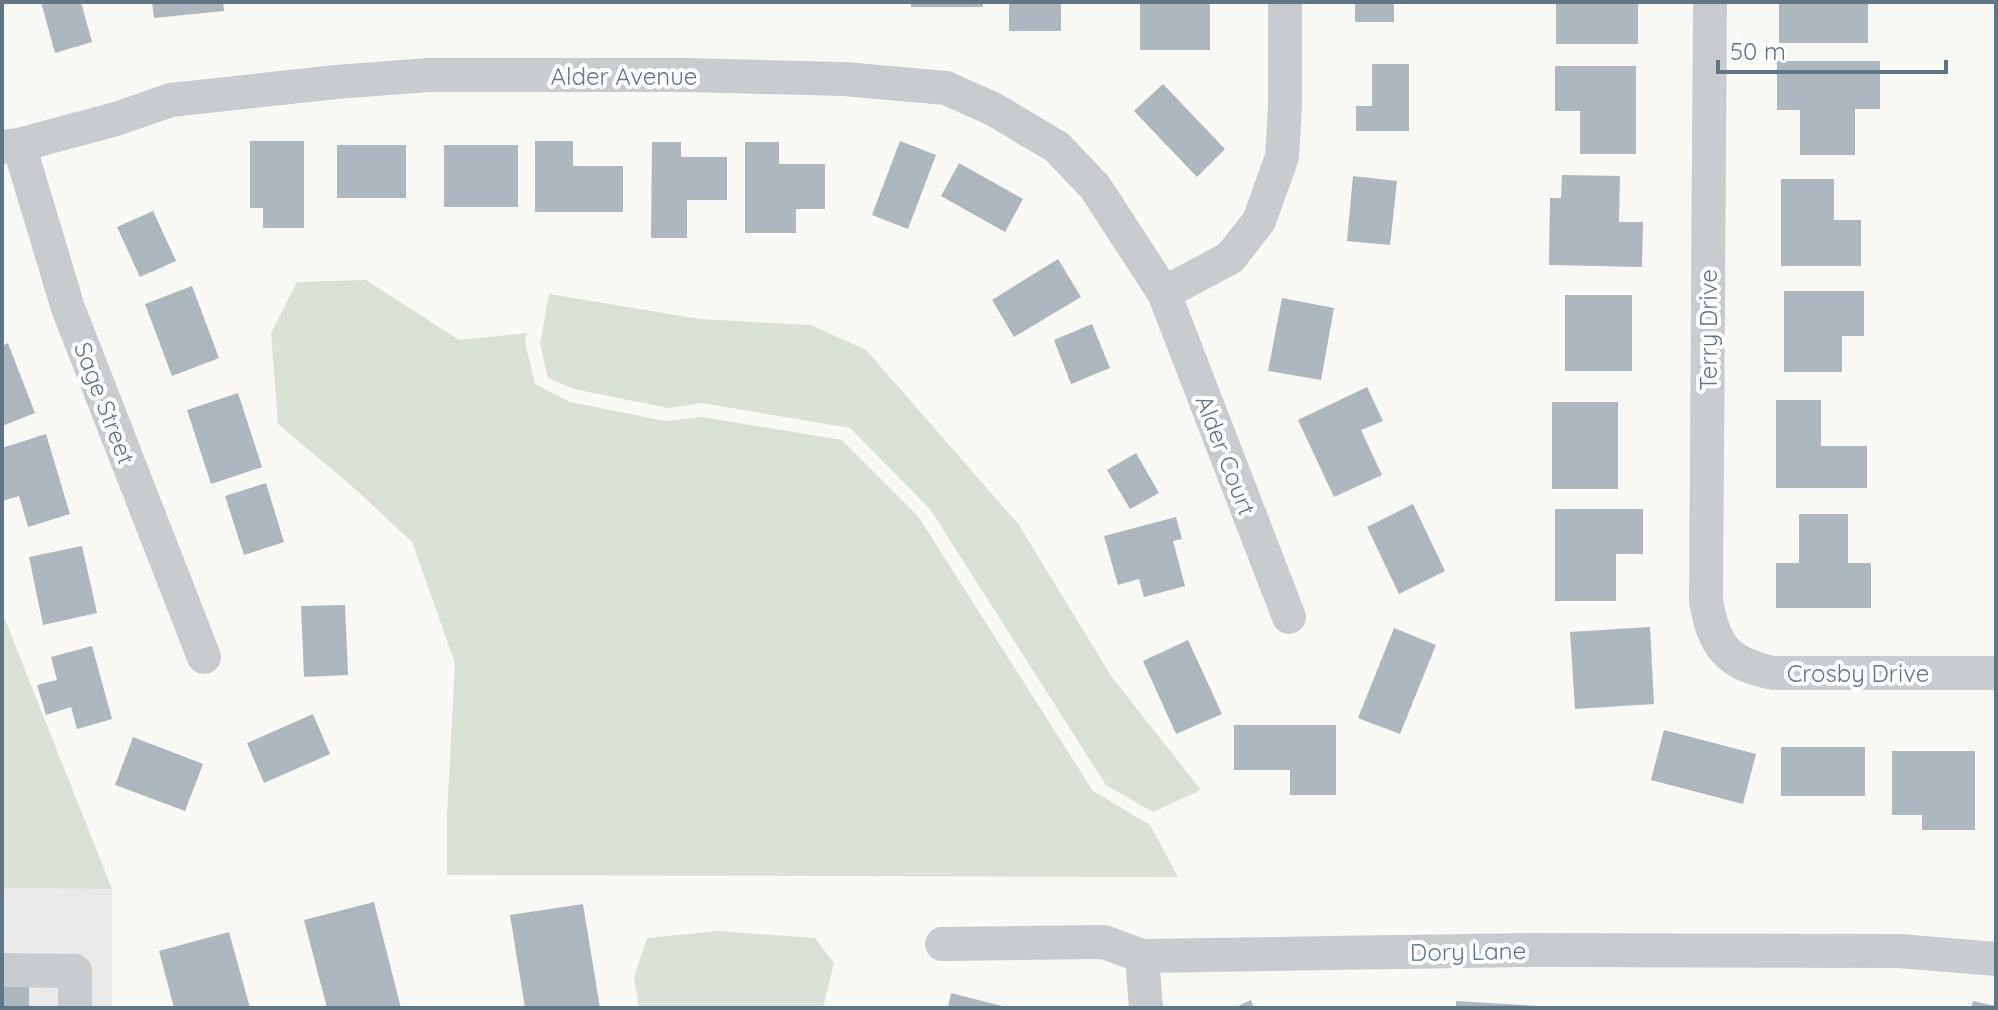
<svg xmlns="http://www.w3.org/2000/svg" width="1998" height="1010" viewBox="0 0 1998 1010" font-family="Quicksand,sans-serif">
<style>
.built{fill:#e9eae9}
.green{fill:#dae1d6}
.building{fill:#aeb7bd}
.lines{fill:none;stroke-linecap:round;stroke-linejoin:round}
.minor{stroke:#c8cccf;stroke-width:34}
.labels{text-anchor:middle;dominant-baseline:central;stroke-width:8;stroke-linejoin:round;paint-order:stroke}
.street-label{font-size:24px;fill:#617583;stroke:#fff}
</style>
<rect width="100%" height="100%" fill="#f8f8f5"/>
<!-- built -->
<path class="built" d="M2,888L112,889V1008H2Z"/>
<!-- green -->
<path class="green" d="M366,280L459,340L527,333L525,342L535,384L570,402L665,421L702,417L842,440L918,516L1093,791L1150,825L1178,877L447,875V816L455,663L412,542L354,488L278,424L271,333L297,282Z
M549,294L699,319L811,325L866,350L1019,525L1111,676L1201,790L1153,812L1106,785L930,509L850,428L702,403L668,408L574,389L548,378L540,344Z
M2,612L112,889L2,888Z
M718,931L815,938L834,963L823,1008H639L634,977L647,938Z"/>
<!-- building -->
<path class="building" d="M41,2H81L92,42L55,53Z
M152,2H223L224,11L154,18Z
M911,2H983V7H911Z
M1009,2H1061V31H1009Z
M1140,2H1210V50H1140Z
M1355,2H1394V22H1355Z
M1556,2H1638V44H1556Z
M1779,2H1868V43H1779Z
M1777,61H1880V109H1855V155H1800V110H1777Z
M1372,64H1409V131H1356V106H1372Z
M1555,66H1636V154H1580V111H1555Z
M1163,84L1225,149L1197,177L1134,111Z
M250,141H304V228H263V208H250Z
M535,141H573V166H623V212H535Z
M900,141L936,155L908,229L872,215Z
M652,142H681V157H727V200H687V238H651Z
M745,142H779V164H825V209H796V233H745Z
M337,145H406V198H337Z
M444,145H518V207H444Z
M959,163L1023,199L1005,232L941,196Z
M1562,175L1620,176L1619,222H1643L1642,267L1549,265L1550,198H1561Z
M1353,176L1397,181L1390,245L1347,241Z
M1781,179H1834V220H1861V266H1781Z
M153,211L176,261L140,277L117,227Z
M1058,259L1081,297L1014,337L992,300Z
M192,286L219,358L172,376L145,304Z
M1784,291H1864V336H1842V372H1784Z
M1565,295H1632V371H1565Z
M1282,298L1334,308L1321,380L1268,371Z
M1092,324L1110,368L1071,384L1054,340Z
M8,343L35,413L2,426V346Z
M1367,387L1383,421L1361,430L1382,475L1334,497L1298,420Z
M238,393L262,467L211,484L187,410Z
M1776,400H1821V446H1867V488H1776Z
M1552,402H1618V489H1552Z
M46,434L70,514L28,527L19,496L2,501V448Z
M1136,453L1159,493L1130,509L1107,470Z
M266,483L284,542L244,555L225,496Z
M1413,504L1445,571L1399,594L1367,527Z
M1555,509H1643V554H1616V601H1555Z
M1799,514H1848V563H1871V608H1776V563H1799Z
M1176,517L1182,539L1173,541L1185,586L1144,597L1139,579L1118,585L1104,536Z
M82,546L97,613L43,625L29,557Z
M345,605L348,675L304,677L301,606Z
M1650,627L1654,704L1575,709L1570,632Z
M1394,628L1436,645L1400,734L1358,718Z
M1188,640L1222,714L1176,734L1143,661Z
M92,646L112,719L77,729L71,707L46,715L37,685L57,680L51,657Z
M313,714L330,754L264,783L247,743Z
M1234,725H1336V795H1290V770H1234Z
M1664,730L1756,754L1743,804L1651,780Z
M133,737L203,764L185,811L115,785Z
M1781,747H1865V796H1781Z
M1892,751H1975V830H1922V815H1892Z
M374,902L401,1008H327L304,920Z
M583,904L600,1008H525L510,915Z
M229,932L250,1008H174L159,951Z
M2,985H29V1008H2Z
M951,993L1006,1007V1008H948Z
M1251,1000L1254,1008H1234Z
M1456,1001L1538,1006V1008H1456Z
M1973,1001L1996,1006V1008H1971Z"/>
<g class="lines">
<!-- minor -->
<path class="minor" d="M1710,2L1706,601C1714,647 1727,663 1773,673H1996
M19,145L68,308L204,657
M2,147L19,145L116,119L171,100L336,82L428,75H689L844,79L946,88L993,109L1057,147L1095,187L1164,293L1289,617
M1164,293L1230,258L1259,221L1282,157L1285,106V2
M942,944L1104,942L1142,956L1532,950L1899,951L1996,959
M1142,956L1146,1008
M2,970L75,971V1008"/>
</g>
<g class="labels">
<!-- street labels -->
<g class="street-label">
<text x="624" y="76">Alder Avenue</text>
<text transform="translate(1708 330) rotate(-90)">Terry Drive</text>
<text transform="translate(105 403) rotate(69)">Sage Street</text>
<text transform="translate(1226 455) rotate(69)">Alder Court</text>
<text x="1858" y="673">Crosby Drive</text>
<text transform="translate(1468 951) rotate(-1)">Dory Lane</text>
</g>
</g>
<!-- border -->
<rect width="1998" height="1010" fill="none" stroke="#617583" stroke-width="8"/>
<!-- scale -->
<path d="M1718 60v12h228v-12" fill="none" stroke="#617583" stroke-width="4"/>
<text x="1730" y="60" font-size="24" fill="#617583" stroke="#ffffff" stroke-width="6" paint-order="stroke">50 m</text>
</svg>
